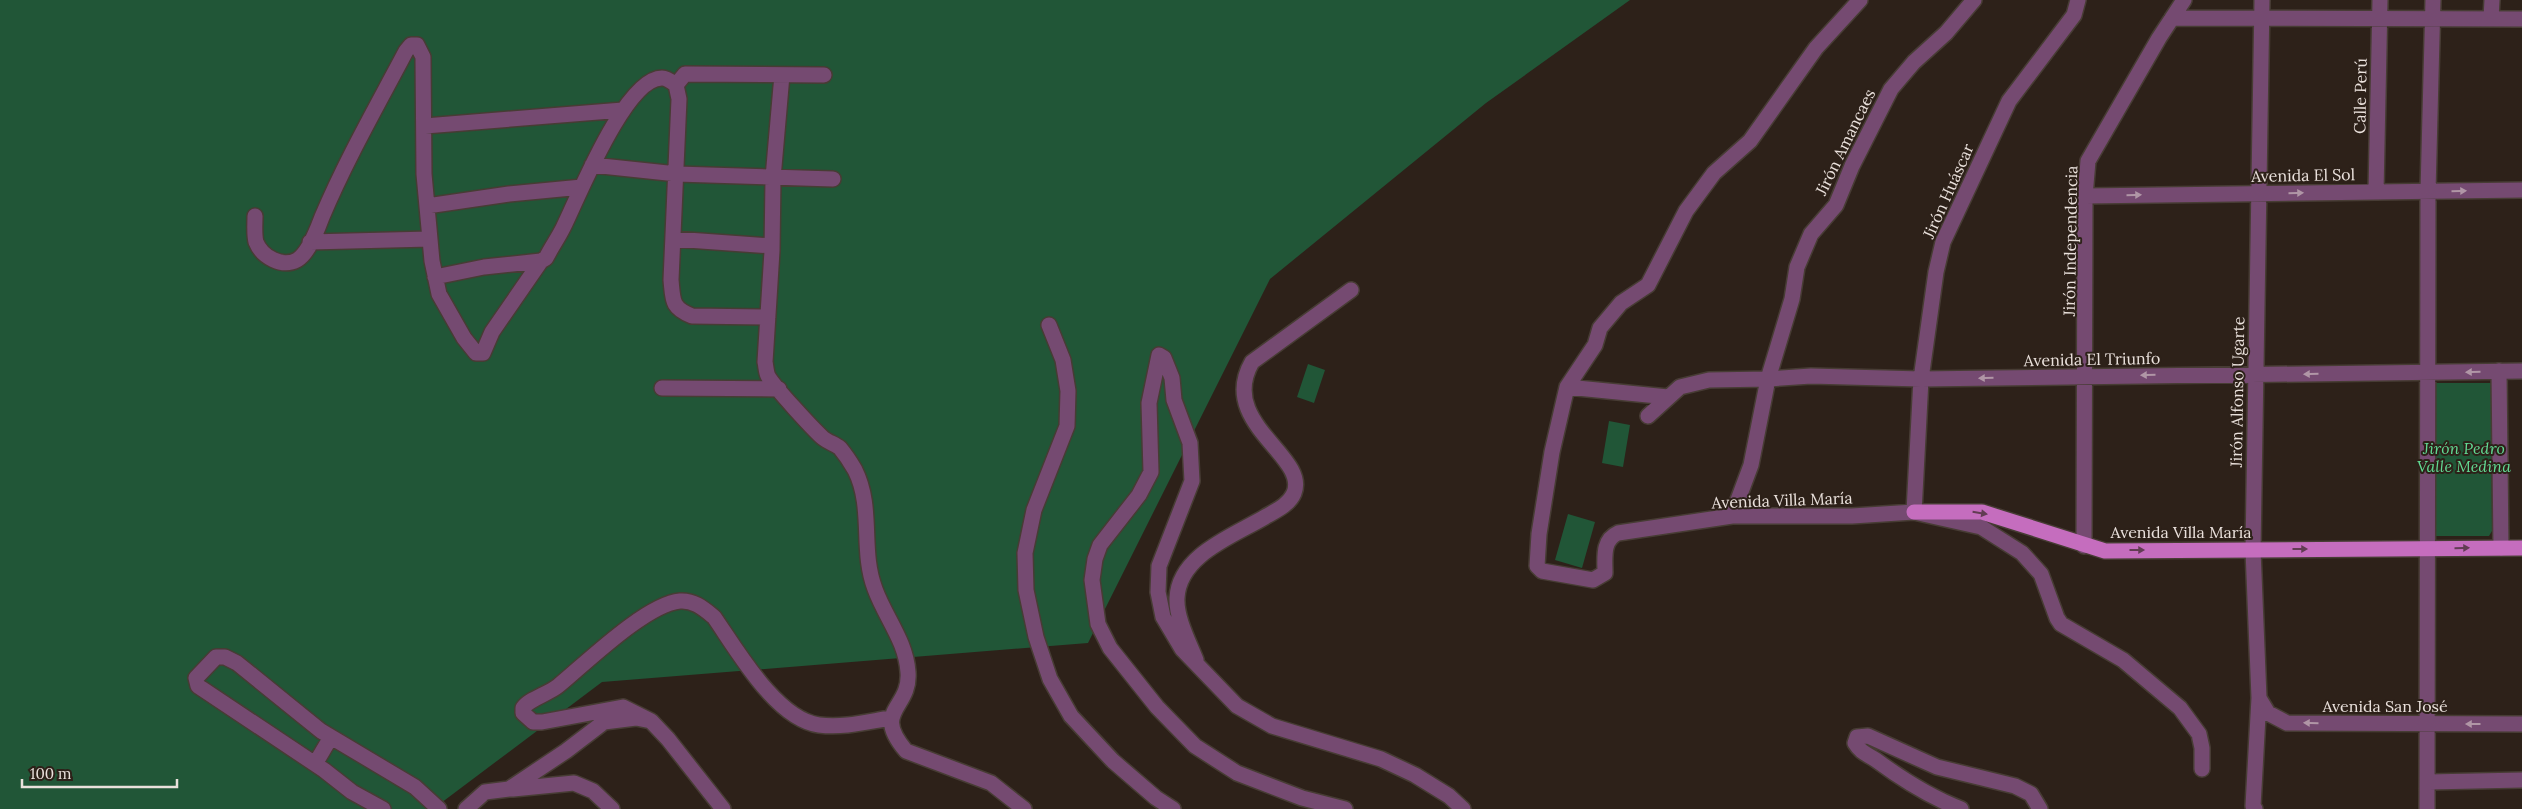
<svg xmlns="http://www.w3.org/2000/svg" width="2522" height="809" viewBox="0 0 2522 809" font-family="Lora,serif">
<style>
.green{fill:#215637}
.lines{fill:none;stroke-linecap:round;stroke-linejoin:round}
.minor-casing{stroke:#473c34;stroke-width:18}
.major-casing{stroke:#473c34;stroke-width:18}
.minor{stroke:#754a71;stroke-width:15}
.major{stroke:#c56dbe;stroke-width:15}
.oneway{fill:#b096a6}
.oneway2{fill:#623c53}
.labels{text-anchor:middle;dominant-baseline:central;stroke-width:4;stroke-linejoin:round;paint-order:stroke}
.street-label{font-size:16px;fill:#eae1dc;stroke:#2d2119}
.park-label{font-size:16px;font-style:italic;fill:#62db94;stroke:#2d2119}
</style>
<rect width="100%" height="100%" fill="#2d2119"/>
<!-- green -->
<path class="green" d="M0,0H1630L1486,103L1270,279L1088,643L602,682L433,809H0Z
M1308,364L1325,370L1314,403L1297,397Z
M2435,383H2491L2492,531L2489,536H2436Z
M1609,421L1630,425L1623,467L1602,463Z
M1568,514L1595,522L1582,568L1555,560Z"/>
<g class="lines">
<!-- minor casing -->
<g class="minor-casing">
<path id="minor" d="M1860,0L1816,48L1750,141L1714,173L1686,211L1648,285L1621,303L1600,328L1595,345L1567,387L1552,452L1539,534L1537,566L1542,571L1593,580L1605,573C1605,558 1602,540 1618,533L1732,516H1852L1914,512L1981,527L2022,553L2041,574L2057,618L2061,624L2123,660L2180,708L2199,734L2202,748V769
M2172,18L2522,19
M2491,18L2492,0
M782,75L773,178L772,251L765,362C766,366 766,372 768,376C774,387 814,430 823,438C828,442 835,444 840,448C845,454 851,463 855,470C874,508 860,550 875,589C885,617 906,641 908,672C911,709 871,710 906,751L991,783L1024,809
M676,85L685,74L824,75
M425,126L623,110
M592,165L677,174L833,179
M2376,192L2380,0
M2085,196L2522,190
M427,206L509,194L582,187
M255,216C255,224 254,235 256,242C262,257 282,268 297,260C309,253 317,230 322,217C346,160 377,106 406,51L411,45H417L423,57L424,174L432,261L439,294L464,338L476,353H483L492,332L541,261L546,258C551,248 558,238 563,228C578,198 625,78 662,78C667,78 672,82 676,85L679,99L671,280C673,300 671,308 692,316L768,317
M673,239L772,246
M310,242L430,239
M435,277L484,267L541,261
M1049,325L1063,360L1068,391L1067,426L1034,510L1025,553L1026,590L1036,637L1050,679L1071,716L1113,761L1156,798L1173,809
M2499,371L2501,548
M1567,387L1668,397
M662,388L779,389
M1648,416L1680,387L1709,380L1768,379L1811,376L1921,379L2522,371
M1914,512L1921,379L1936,272L1943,242L2009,101L2074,15L2078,0
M1732,516L1751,465L1768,379L1792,299L1797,267L1811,234L1836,205L1852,166L1891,89L1914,62L1946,33L1974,0
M2084,546L2085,196L2088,161L2159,38L2184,0
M1196,660C1189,642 1176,618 1177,598C1179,555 1233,536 1265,517C1275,511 1289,505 1294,493C1309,456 1217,423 1252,362L1351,290
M2259,698L2268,713L2287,723L2522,724
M651,721L623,707L542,722H533L523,713V708C529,699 548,694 558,686C585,664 646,604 680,601C694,600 704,609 714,617C737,650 776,719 819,725C844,728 866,722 891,718
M315,764L331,737
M2429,782L2522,780
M513,789L574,783L593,791L612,809
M383,809L352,792L324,770L198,686L196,678L216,657H225L237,663L321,731L415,787L439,809
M466,809L485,792L509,789L566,751L604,722L636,718L651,721L668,739L723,809
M1345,809L1302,798L1237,773L1195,746L1157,707L1110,648L1098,624L1092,580L1095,559L1100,545L1139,495L1151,472L1149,403L1159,355L1164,358L1172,378L1174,400L1190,443L1192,481L1159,566L1158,592L1163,617L1182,649L1237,706L1272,726L1381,759L1415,775L1449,796L1463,809
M1961,809C1930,797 1903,780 1876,760C1867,754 1861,753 1855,743L1857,737L1868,736L1937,767L2015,786L2031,794L2040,809
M2255,809L2253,806L2259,698L2253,550L2262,0
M2427,809L2428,191L2433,0"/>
</g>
<!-- major casing -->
<g class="major-casing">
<path id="major" d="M1914,512H1982L2105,551L2522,548"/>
</g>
<!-- minor -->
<use href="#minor" class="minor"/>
<!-- major -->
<use href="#major" class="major"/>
</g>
<!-- one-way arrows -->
<defs><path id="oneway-solid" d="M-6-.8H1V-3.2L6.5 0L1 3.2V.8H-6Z" transform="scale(1.25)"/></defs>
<g class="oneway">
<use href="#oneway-solid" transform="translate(2459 191) rotate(-1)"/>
<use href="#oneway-solid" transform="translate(2296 193) rotate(-1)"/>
<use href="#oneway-solid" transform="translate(2134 195) rotate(-1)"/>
<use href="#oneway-solid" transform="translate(2473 372) rotate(179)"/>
<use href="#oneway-solid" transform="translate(2311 374) rotate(179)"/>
<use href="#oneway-solid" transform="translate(2148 375) rotate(179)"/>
<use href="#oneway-solid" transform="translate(1986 378) rotate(179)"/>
<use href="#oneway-solid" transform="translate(2311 723) rotate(-179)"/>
<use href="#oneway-solid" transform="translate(2473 724) rotate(180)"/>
</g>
<g class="oneway2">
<use href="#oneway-solid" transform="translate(1980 513) rotate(9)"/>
<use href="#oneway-solid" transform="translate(2462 548) rotate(-1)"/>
<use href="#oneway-solid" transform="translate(2300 549)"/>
<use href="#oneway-solid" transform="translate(2137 550)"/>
</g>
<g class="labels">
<!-- street labels -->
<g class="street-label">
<text transform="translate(2360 96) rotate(-89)">Calle Perú</text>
<text transform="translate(1845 142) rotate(-64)">Jirón Amancaes</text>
<text transform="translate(2303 175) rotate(-1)">Avenida El Sol</text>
<text transform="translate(1948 191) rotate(-66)">Jirón Huáscar</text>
<text transform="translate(2070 241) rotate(-89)">Jirón Independencia</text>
<text transform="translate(2092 359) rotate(-1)">Avenida El Triunfo</text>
<text transform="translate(2237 392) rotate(-89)">Jirón Alfonso Ugarte</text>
<text transform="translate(1782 500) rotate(-2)">Avenida Villa María</text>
<text x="2181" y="532">Avenida Villa María</text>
<text x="2385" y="706">Avenida San José</text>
</g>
<!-- park labels -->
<g class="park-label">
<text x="2464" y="448">Jirón Pedro<tspan x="2464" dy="18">Valle Medina</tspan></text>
</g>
</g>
<!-- scale -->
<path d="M22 779v8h155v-8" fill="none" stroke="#eae1dc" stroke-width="2.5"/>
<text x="30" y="779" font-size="15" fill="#eae1dc" stroke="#2d2119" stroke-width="4" paint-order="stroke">100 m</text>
</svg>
